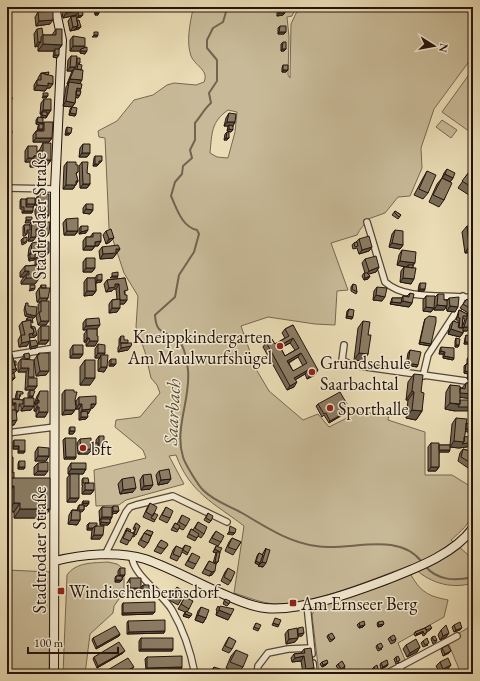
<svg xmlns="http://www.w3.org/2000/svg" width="480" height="681" viewBox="0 0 480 681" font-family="'EB Garamond',serif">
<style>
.green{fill:#c8ba98;stroke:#766752;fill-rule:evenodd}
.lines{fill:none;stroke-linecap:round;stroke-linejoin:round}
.stream{stroke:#736350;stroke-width:2}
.street-casing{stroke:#564637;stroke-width:8}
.secondary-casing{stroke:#24140d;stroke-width:10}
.street{stroke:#f1e8cf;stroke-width:5.5}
.secondary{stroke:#f1e8cf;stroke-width:8}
.wall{fill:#786b56;stroke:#24140d;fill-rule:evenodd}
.shaded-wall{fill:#615746;stroke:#24140d}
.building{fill:#8b7c64;stroke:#24140d;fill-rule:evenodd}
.poi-dot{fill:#8f2418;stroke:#f1e8cf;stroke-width:1.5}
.labels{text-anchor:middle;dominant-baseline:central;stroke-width:3;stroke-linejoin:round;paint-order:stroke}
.street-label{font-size:18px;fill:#24140d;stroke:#f1e8cf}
.poi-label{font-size:18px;fill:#24140d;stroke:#f1e8cf;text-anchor:start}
.water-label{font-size:19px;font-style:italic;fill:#584939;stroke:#f1e8cf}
</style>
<rect width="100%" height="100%" fill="#eadcb5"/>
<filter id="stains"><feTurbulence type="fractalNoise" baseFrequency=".005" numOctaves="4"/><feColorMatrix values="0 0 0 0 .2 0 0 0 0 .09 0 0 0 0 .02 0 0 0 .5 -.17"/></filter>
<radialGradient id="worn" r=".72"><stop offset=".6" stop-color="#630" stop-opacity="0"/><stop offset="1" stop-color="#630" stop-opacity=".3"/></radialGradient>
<!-- green -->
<path class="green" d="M196,7H296L292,16L287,17L289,37L288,75L290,78L291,24L299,7H473V56L434,109L421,148L422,168L410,196L398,197L385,213L368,219C365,225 360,228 357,235L331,243L348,290L337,291L335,325L315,324L268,317L241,326L256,369L269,391L303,420L318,414L329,427L345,419L352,412L389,414L388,420L425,432V475H452L473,488C473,518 474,520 451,540L473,559V583C450,590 427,582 411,565C376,578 312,605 275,604C261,603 247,597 234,593L244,526C214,503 190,493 176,455L169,456L184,484L126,500L119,505L96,506L94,470L146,458L143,450L115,427L116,420L140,417L160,393L157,385L151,378L145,352L136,327L138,296L124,273L109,228L105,138L99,137L98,131L117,121L134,100L153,95L167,85L174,83L196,85L204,82C209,70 196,67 191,56C186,42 190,23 193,9ZM228,110L237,112L235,132L228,158L217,157L210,153C212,133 211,122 228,110Z
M473,69V134L442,112Z
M442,120L457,130L451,138L436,127Z
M108,562L117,564L124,569V592L114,606L113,613L90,634L85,674H63L67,575C76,562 93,563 108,562Z
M7,570L50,572L49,674H7Z
M410,573C420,592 428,596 448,600L444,617L398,643L405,660L379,674H319L312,615L315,608L386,585Z
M473,625V674H461L447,640Z"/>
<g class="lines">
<!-- stream -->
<path class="stream" d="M224,7L226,12L223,22L213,28L207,40V48L217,60V81L209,93L211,103C204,109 201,116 195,123V140L190,150L192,158L183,166L182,174L175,182L171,196C177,209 182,227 197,230L199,234L194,252L179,275L175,297L155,315C156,336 166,330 179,341C185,347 187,362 188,370C191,398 174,429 183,457C185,464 198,485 203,490C215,502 228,505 242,513C266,527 288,542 316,546C349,552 397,530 422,562
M425,566C438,581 455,581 473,577"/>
<!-- street casing -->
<g class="street-casing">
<path id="street" d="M7,188L55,189
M367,222L385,282C406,301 446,294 473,298
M344,345L342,360L352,365L473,382
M7,356L55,348
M423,376L428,355L458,309L463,296
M7,433L55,427
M105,555L126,512L130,507L136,505L173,496L227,522
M132,557C133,575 162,593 172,610C183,629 191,653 195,674
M307,605L312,654
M313,663L314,674
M399,666L403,674
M257,674L258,666L268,653L288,649L311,648
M386,674L457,636"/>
</g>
<!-- secondary casing -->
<g class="secondary-casing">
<path id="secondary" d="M55,561C82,554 118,551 145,559C168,567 192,580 214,590C230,597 248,606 265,608C301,612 357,591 391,578C419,567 455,553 473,528
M54,674L55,189L62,40L55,7"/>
</g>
<!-- street -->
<use href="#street" class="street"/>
<!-- secondary -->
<use href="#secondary" class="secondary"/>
</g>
<!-- wall -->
<path class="wall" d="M82,7L81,17L77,18V15L63,18L62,12L65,8Z
M95,7L98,15H95L94,8Z
M278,7L285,13L283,15L277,16V10Z
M38,12L50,24L36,26L35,17Z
M71,17L77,20L81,27L79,29L70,31L68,21Z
M280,26L286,32L284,34H278V28Z
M37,29L43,35H52L56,29L62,45L59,49L57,58L53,57L54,51H38V46L35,47L34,34Z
M73,36L85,46L84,48L85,54L80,53V51H70V40Z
M283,42L286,49L284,51H281V44Z
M71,56L77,58L80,63L79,64L80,91L78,98L75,97V103L72,107L76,114L75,116L69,115L70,109L72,107L63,106L66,87L68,84H67L72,71H67L68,60Z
M283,65L286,72H282V68Z
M41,73L48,75L50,88H47L45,91L34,90V85L37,80H38V78Z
M44,99L51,110L46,118L41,117V114H40L41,103Z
M229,113L235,122L233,126L231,132L227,131L228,126H224L226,118Z
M38,117L43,123L42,124H43L44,122L52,138L49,142H33V135L36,131H37L38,126L39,124H36V120Z
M67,127L71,133L69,135H65L66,129Z
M227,132L229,138L227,140H224L225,134Z
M43,143L51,160L46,167H30V162H25V151L28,146L37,152L38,151H39Z
M83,144L90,153L87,157H79L80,148Z
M95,156L102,161L100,163H99L97,166H93L94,158Z
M67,162L76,165L78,172L76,174L78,181L73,189H63L64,166Z
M82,162L87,173L90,184L87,188H80L79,166Z
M447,169L453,178L450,182L444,200L439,207L429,202L437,184L442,178L444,173Z
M427,171L428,193L423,199L414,195L423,178Z
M469,172L473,175V196L472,197L458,188Z
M39,194L46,220L37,219L35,214V210L37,207V205H34L36,198Z
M27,198L33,207L32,213H22V209H20V201L21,199L26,200Z
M86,204L93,210L90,214L83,213V208Z
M395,211L401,215L398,219L392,215Z
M66,219L78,231L75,235H64L63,223Z
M32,222L49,233L46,237H38V234H36L33,241H28L29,232H27V234L25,236H23V227L24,225H29Z
M81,226L86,233L79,234V229Z
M467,226L473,252L465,253L462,232Z
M395,230L403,245L400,249L389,247L392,234Z
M106,231L114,238L110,242L106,244L103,235Z
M93,233L101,241L98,246H95L92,250H83V241L86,237H90Z
M23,238L27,241L26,243L22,245L21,240Z
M359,239L372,247L369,251L359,254L357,248L353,249L352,245L354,243L356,242Z
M41,241L49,252L46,256H38V246Z
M32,243L37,252L35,255V258L34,260L29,261L28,256L29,248Z
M102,247L120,249L113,258L100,259L99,251Z
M402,250L413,265L411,284L400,282L401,271L404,267H406L397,265L399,255Z
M37,257L44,265L40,277L39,278L35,284H21V281L24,277H20V272L25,266L35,265V259Z
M86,258L95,268L92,272H83V262Z
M365,259L379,267L376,272L368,274L370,276L368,279L364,280L362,276L364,273H365L362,263Z
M97,275L102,280L101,282L96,283V291L93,295L84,296V282L87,278H95Z
M125,278V295L127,300L124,304H120L117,312L109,313V304L112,300L117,299L116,289H114L112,291L106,292L104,284L107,280Z
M420,283L425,289L424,291H418L419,285Z
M353,284L357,292L356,294L351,291V287Z
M41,285L46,288L48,298L46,301V325H38L36,316L38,313V305L40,302H37L36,293L39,288H40Z
M377,287L382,301L373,300L374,291Z
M410,293L412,303L409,307L390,304L392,298H402L403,296H407Z
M438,294L444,300L447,301L449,298L455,312L447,311L446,306L444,310H434V308L431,312L423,311V300L426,296L435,297Z
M467,299L471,309L468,313L460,308Z
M26,303L28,306L34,318L25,316L24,310L25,306Z
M349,309L352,319L346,318L347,311Z
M459,310L467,314L469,311L470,327L467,331H463V333L460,337L448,334L450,325L453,321L458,323V320H456L458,313ZM463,318L465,319L462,328Z
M27,318L31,325V327L35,337L29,338L27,346L19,347L18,340L21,335L19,326L22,322L26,321Z
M86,319L97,329V336L95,346H86V342H84V334L87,330H83V323Z
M425,319L430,346L419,344L424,322Z
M363,321L368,335V354L364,361L354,360L358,328Z
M293,325L315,375L307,379L305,374L295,380L294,387L287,390L263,347L266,342L275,344L285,338L282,333L285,329ZM290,343L295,350L285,356L281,348ZM298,357L303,366L293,371L289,363Z
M41,326L49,340L46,344H38V330Z
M466,335L468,344H464L465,338Z
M121,336L124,340L128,343V350L118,352V347L119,346V339Z
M456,338L459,345L458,347H455V341Z
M30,341L38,345L36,348L30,349L29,343Z
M473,341V379H467L468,374L464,373V366L466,364H467V359L470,355H471L472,343Z
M98,344L105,353L104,355L107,367L104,372L98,371V360L100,358H95V349Z
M73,345L83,354L80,358H70V350Z
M441,347L454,358L453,360L443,358V354H439L440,349Z
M410,350L417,367L406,365L408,353Z
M39,353L46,375L36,376L34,360Z
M24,354L30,358L29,359L34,378L37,386L34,390H25L26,372H18V363L21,359H23V356Z
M7,355L15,366L17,370L15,372L13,373L15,378L13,380L9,381L8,376L9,374L7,375Z
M111,359L114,366H109V361Z
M85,360L90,385H80V367Z
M414,374L421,392L422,411L416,420L406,418L408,400H406L408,382Z
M466,383H473V399L460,397L455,411L445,409L446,392L450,385L462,388Z
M30,390L33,396L32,398H28V393Z
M65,390L75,400L76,406V401L79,397L93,408H91L88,414H87L86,419L79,420V409H76V408L72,414L62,415V394Z
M17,391L21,396H19V400H23L24,398L31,410L21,411V406H19L17,413H16L14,425H8L7,423V410H14V405H11V401L12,399H15L16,394Z
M40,391L45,417H36V411H34V407L36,404H34L37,396Z
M318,404L346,406L343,408L346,412L344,414L329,423L324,415L322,417L316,406Z
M456,418L466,423L470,429L468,432L465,431L464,437L473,446L459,448L450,447L449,452H439V467L436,471H428V447L431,443L439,445H450L452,424Z
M70,427L75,431L73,434H69V429Z
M99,436L101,451H96V450L91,451L88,454H78L77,443L80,439L91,443H96V440Z
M65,438L76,457L75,459H64L63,440Z
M14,440L25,451L24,453H18V449H13V442Z
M38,447L49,456L46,461H35V452Z
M463,449L473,452V470L468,468L458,461L460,453Z
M19,461L25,467L24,469H18V464Z
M38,463L45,475H34V467Z
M71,463L86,469L83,474H68V468Z
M13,471L12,472L14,478L50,509L44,518H14V512L8,511L7,481L9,479L8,475H7Z
M159,471L168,483L158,485L156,475Z
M70,474L76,502H67V478Z
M143,475L150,489L141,490L140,480Z
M83,478L89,483L94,490L91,494H82V487L83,486H82V480Z
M122,479L133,492L120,494L118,484Z
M83,501L89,503L87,506H84V510L82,512H80V520L77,525L68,524L69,515L72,510H77L78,507L79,505H82V503Z
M150,503L154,513L155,520L154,522L143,517L147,508Z
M113,506L119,511L117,513L112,514V517L110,521V523L108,525H100L99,511L102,507L112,508Z
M166,507L170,518L167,523L159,519L163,512Z
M208,513L211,521L209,523L204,520Z
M182,515L186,526L183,530L179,528L177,532L171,530L175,523L177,524Z
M198,522L202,525L204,534L201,538L198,536L195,541L187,537L191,529L193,530Z
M89,523L97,526L100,539H91L92,530H87V525Z
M136,523L140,526L134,537L132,536L127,545L120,542L127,528L130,532L133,533L135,530L133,529Z
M147,530L153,532L148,543L144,548L138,544L141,538Z
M216,531L221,542L218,546L209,542L213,535Z
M232,538L241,542L233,555L225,551L229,542Z
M161,540L168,545L161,554L154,551Z
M185,545L188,553L187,555L182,552L177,561L170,558L173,550L176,546L182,549Z
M216,546L220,552L218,562L216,564L212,575L209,576L202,573L206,566L209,561L213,563L216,553L213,552Z
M266,548L263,567L258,566L259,565L255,563L257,556L259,553L262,555Z
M192,553L196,564L193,569L185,565L189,558Z
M120,568L123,577H122V580L120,582H115V578L116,576H118V571Z
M228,568L231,581L228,585L221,581L225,572Z
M130,578L141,587L143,585L147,593H141V588L138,592H127V583Z
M177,587L181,600L178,605L169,600Z
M185,597L189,609L187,612L189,618L183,616L185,612L178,609Z
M225,599L229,604L227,606L223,604Z
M123,603L155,612L153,614L122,615V605Z
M218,606L228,620L216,615L217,610H216Z
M201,607L206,618L203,623L195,620L198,611Z
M128,621L164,633L127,634V623Z
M378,622L382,626L378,627L377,624Z
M256,623L259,629L258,631L253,629Z
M359,623L365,625L363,627L359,628L357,625Z
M454,625L460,630L454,632L452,627Z
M298,628L302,636H298V638L295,642L286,644L285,634L288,630L297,629Z
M425,628H432L430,630L427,632L425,635L423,636L422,633L415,636L414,634L415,632Z
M441,630L449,633L446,637L440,640L438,635Z
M120,634L119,636L96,649L92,640L93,638Z
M328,635L335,638L333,640L330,642L327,637Z
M229,637L232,649L229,653L222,650L226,642Z
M390,637L396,639L395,642L391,644L388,639Z
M432,637L437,640L436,642L433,644L431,639Z
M141,638L173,649L172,651H139V641Z
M423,641L428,645L423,647L421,643Z
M377,645L382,649L378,651L376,647Z
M406,645L420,647L417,652L407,657L403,649Z
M442,648L449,653L443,656L441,650Z
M304,649L314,668L311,673H303L301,661L292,662L291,658L294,654L301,653Z
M236,650L243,667L238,673L226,668L231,656Z
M125,651L123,653L97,668L93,659L94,657Z
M147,657L182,667L181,669L146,670L145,659Z
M396,657L399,663L396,664L394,659Z
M322,662L326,665L322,667L320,664Z
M440,662L448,669L440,673L436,666Z
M381,663L388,664L387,666L381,669L380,665Z
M338,664L345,666L344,669L340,671L336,666Z
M214,667L221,674H210L211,671Z
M374,667L378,669L377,671L374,673L372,669Z"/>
<!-- shaded-wall -->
<path class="shaded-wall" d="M79,11L76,15L63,18L66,13Z
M96,13H99L98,15H95Z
M279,13H285L283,15L277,16Z
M83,15L81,17L77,18L79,16Z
M53,20L50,24L36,26L39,21Z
M78,26L75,30L70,31L73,27Z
M81,27L79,29L75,30L76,28Z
M279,32H286L284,34H278Z
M94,35H98L97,37H92Z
M38,42H41L38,46L35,47Z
M43,44L62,45L57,51L55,49L54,51H38Z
M73,46H85L82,51L81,49L80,51H70Z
M282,49H286L284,51H281Z
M81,51H87L85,54L80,53Z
M55,55H59L57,58L53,57Z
M70,67H76L73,71L74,69L72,71H67Z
M283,70H288L286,72H282Z
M70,79L82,80L79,85L69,82L68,84H67Z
M48,83L53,84L50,88H47L45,91L34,90L37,85Z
M77,88L81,89L78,93H75Z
M75,95H80L78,98L73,97Z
M43,96H48L46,98H42Z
M12,99L11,101L7,102V100Z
M66,101L75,103L72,107L63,106Z
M43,110H51L48,114L42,112L41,114H40Z
M70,113L76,114L75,116L69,115Z
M42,115L47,116L46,118L41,117Z
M10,118L7,123V119Z
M37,122L43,123L41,125L36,124Z
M227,122H235L232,127L229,125L228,126H224Z
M39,129H43L41,131H37Z
M229,129L233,130L231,132L227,131Z
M7,133H12L9,137H7Z
M67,133H71L69,135H65Z
M36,138H52L49,142H33Z
M226,138H229L227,140H224Z
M82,153H90L87,157H79Z
M28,158H33L30,162H25Z
M34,160H51L46,167H30Z
M95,164H99L97,166H93Z
M445,174L453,178L450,182L442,178Z
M76,181H78L73,189H63L66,185Z
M83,184H90L87,188H80Z
M37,201H40L37,205H34Z
M27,204H35L32,209H24Z
M86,209L93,210L90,214L83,213Z
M24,211H33L32,213H22Z
M40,215H49L46,220L37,219Z
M26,220H32L31,223H25Z
M36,229H41L38,234H33Z
M88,230L86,233L79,234L81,232Z
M67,231H78L75,235H64Z
M41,233H49L46,237H38Z
M31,237H36L33,241H28Z
M114,238L110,242L106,244L109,239Z
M101,241L98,246H92L95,242Z
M392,243L403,245L400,249L389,247Z
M86,246H95L92,250H83Z
M469,246H473V252L465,253Z
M372,247L369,251L359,254L362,250Z
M116,249H120L113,258L100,259L103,254Z
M31,252H37L34,256L30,254L28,256Z
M41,252H49L46,256H38Z
M30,258H35L34,260L29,261Z
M400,261L415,263L412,267L408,265L406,267L397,265Z
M37,264H44L43,266H35Z
M379,267L376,272L366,275L369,271Z
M86,268H95L92,272H83Z
M25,271H29L24,277H20Z
M45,271L35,284H21L26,278Z
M112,276H118L117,278H110Z
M370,276L368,279L364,280L365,278Z
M403,278L414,279L411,284L400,282Z
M97,280H102L101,282L96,283Z
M115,284H119L116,289H114L112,291L106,292L109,288Z
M35,288L34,290L29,291L30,289Z
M420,289H425L424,291H418Z
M87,291H96L93,295L84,296Z
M376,295L385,297L382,301L373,300Z
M40,298H48L45,303L41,301L40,302H37Z
M120,300H127L124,304H117Z
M403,301L412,303L409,307L390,304L392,302L401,303Z
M437,305L447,306L444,310H434Z
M450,306L458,307L455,312L447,311Z
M426,307L434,308L431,312L423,311Z
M112,308H120L117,312L109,313Z
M27,314L36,316L34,318L25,316Z
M347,316L353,317L352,319L346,318Z
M41,321H49L46,325H38Z
M100,325L97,329L83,330L86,326Z
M464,327H470L467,331H461L463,333L460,337L448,334L451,329L461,330Z
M34,333L37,335L35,337L26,338L29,334Z
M87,338H89L86,342H84Z
M293,338L290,343L276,350L279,346Z
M41,340H49L46,344H38Z
M30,341L27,346L19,347L22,343Z
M90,341H98L95,346H86Z
M420,342L431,344L430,346L419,344Z
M465,342H469L468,344H464Z
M38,345L36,348L30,349L31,347Z
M456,345H459L458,347H455Z
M131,346L128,350L118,352L121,348Z
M441,351L445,352L443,354H439Z
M98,353H105L102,358L101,355L100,358H95Z
M301,353L298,357L284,365L287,361Z
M359,353L368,354L364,361L354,360Z
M73,354H83L80,358H70Z
M444,356L454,358L453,360L443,358Z
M408,363L418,365L417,367L406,365Z
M111,364H116L114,366H109Z
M101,367H107L104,372L98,371Z
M21,368H29L26,372H18Z
M16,369L17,370L15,372L13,373V374L7,375L9,370Z
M308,370L305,374L291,382L294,378Z
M318,370L315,375L307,379L310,375Z
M40,371H49L46,375L36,376Z
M465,371L469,372L468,374L464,373Z
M472,372H473V379H467Z
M10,378H15L13,380L9,381Z
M85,378H95L90,385H80Z
M297,382L294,387L287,390L290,386Z
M28,386H37L34,390H25Z
M412,391L414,392L408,400H406Z
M459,392L473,394V399L456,397Z
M30,396H33L32,398H28Z
M37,400H39L36,404H34Z
M13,403H16L14,405H11Z
M450,403L473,407V411H455L445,409Z
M79,404H82L79,409H76Z
M91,404H96L93,408H88Z
M24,406H34L31,410L21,411Z
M37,407H39L36,411H34Z
M91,409L88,414H81V412L82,410Z
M65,410H75L72,414L62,415Z
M412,410L422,411L416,420L406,418Z
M39,412H48L45,417H36Z
M346,412L344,414L329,423L330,421Z
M81,417H88L86,419L79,420Z
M7,418H10L7,423Z
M17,420L14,425H8L11,421Z
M464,429H470L468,432L462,431Z
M70,431H75L73,434H69Z
M454,441L473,442V446L459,448L450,447Z
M14,446H19L18,449H13Z
M99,447H104L101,451H96Z
M98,448L96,450L91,451L88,454H78L81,450Z
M438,450H450L449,452H436Z
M19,451H25L24,453H18Z
M38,456H49L46,461H35Z
M66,457H76L75,459H64Z
M473,461V470L468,468Z
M19,467H25L24,469H18Z
M431,467H439L436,471H428Z
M71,469H86L83,474H68Z
M7,471H13L10,475V473L8,475H7Z
M38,471H48L45,475H34Z
M171,479L168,483L158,485L161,480Z
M153,485L150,489L141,490L144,486Z
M9,486H14L8,494H7V489Z
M136,488L133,492L120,494L123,490Z
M85,490H94L91,494H82Z
M70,498H79L76,502H67Z
M14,503H20L14,512L8,511Z
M83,503H89L87,506H82Z
M20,509H50L44,518H14Z
M113,511H119L117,513L112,514Z
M102,517H112L109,522L101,519L99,521Z
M71,520H80L77,525L68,524Z
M101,522L110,523L108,525H100Z
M88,528H93L92,530H87Z
M229,532L235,533L233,535L227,534Z
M94,535H103L100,539H91Z
M215,549L220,552H217L216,553L213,552Z
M256,561L260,563L259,565L255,563Z
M215,562H218L216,564H213Z
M262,562L266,563L263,567L258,566Z
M215,571L212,575L209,576L212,572Z
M120,575H125L123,577H118Z
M116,580H122L120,582H115Z
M130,588H141L138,592H127Z
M143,591H149L147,593H141Z
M219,610L231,615L228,620L216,615Z
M155,612L153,614L122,615L123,613Z
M185,614L191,616L189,618L183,616Z
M198,615L206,618L203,623L195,620Z
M273,623L279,625L278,627L272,625Z
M384,624L382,626L378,627L379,625Z
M365,625L363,627L359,628L360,626Z
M462,628L460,630L454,632L456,630Z
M165,631L164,633L127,634L129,632Z
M423,631L422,633L415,636L417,634Z
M304,633L302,636H297L298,634Z
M449,633L446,637L440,640L443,636Z
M120,634L119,636L96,649L97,647Z
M298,638L295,642L286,644L289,639Z
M420,647L417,652L407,657L410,653Z
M141,649H173L172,651H139Z
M125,651L123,653L97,668L98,666Z
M451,651L449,653L443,656L445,654Z
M304,656L301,661L292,662L295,658Z
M328,663L326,665L322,667L323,665Z
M388,664L387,666L381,669L383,667Z
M451,665L448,669L440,673L443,669Z
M134,667L132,669L124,674H121Z
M182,667L181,669L146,670L147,668Z
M314,668L311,673H303L306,669Z"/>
<!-- building -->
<path class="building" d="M68,7H79V11L66,13L65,8Z
M79,7H82L83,15L79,16L78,13L79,11Z
M95,7H100L99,13H96Z
M278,7H284L285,13H279Z
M53,11V20L39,21L38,12Z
M76,16L78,26L73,27L71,17Z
M77,20H79L81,27L76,28L78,26Z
M280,26H286V32H279Z
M42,28L43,35L41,37V42H38L37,29Z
M56,29H62V45L43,44V35H56Z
M94,32H98V35H94Z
M73,36L85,38V46H73Z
M283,42H286V49H282Z
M87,47V51H81V49Z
M55,49H59V55H55Z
M71,56H77L76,67H70Z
M77,58H80V63H77Z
M78,64L82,65L81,70L77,69Z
M283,65H288V70H283Z
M74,69L83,70L82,80L70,79Z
M49,72L48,75L42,73Z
M41,73L53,76V84L48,83V86L37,85V80H41Z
M69,82L82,84L81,89L77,88L75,103L66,101Z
M7,86L8,94H7Z
M76,91H81L80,95H76Z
M43,93H48V96H43Z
M7,97H12V99L7,100Z
M44,99H51V110H43Z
M7,105L10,118L7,119Z
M72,107L77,108L76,114L70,113Z
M42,112H47V116L42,115Z
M229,113L236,114L235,122H227Z
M38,117L43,118V123L37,122Z
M44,122H53L52,138H36V131H44Z
M39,124H43V129H39Z
M229,125L233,126V130L229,129Z
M7,126H11L12,133H7Z
M67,127L72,128L71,133H67Z
M227,132H229V138H226Z
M43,143H51V160H34V156H38V151H43Z
M83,144H90V153H82Z
M28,146H37V156H34L33,158H28Z
M95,156H102V161H99V164H95Z
M67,162H76V165H78V172L76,173L78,181H76V185H66Z
M82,162H88L87,173L90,174V184H83Z
M447,169L455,173L453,178L445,174Z
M427,171L436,175L428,193L419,189Z
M469,172L473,175V188L462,181Z
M442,178L452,183L444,200L433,195Z
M39,194H49V215H40L38,210V205H40V201H37Z
M27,198H35V204H27Z
M21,199H26V207H33V211H24V207H21Z
M86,204H93V210L86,209Z
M395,211L401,215L399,217L394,212Z
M26,217H32V220H26Z
M78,218V231H67L66,219Z
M32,222H50L49,233H41V229H36V237H31Z
M24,225H30V230H27V234H25Z
M473,225V246H469L467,226Z
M81,226H88V230L81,232Z
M111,229L114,238L109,239L106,231Z
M395,230L403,231V245L392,243Z
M93,233H101V241L95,242V246H86V237H93Z
M369,236L372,247L362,250L359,239Z
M27,237V241L23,243V238Z
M41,241L49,242V252H41Z
M37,242V252H31L32,243Z
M357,242L358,246L355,247L354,243Z
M118,245L120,249H116V253L103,254L102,247Z
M402,250L416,252L415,263L400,261Z
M30,254H35V258H30Z
M376,256L379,267L369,271L365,259Z
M37,257H44V264H37Z
M86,258H95V268H86Z
M7,265H10V270H8V273H7Z
M44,265L45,271L39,273V278H26V275H29V271H25V266Z
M408,265H413V268L408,267Z
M404,267L416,268L414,279L403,278Z
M118,272V276H112V273Z
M364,273H367L370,276L365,278Z
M102,274V280H97V275Z
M87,278H95L96,291H87Z
M125,278L128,290L124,291L125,295H127V300H120L119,284H115V287L109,288L107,280Z
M420,283H426L425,289H420Z
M353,284L356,285L357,292L352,289Z
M30,285H35V288L30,289Z
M41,285H46V288H42Z
M377,287L387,288L385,297L376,295Z
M39,288H50L48,298H40Z
M410,293L414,294L412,303L403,301V296L409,297Z
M438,294H444V300H447V306L437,305Z
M426,296H435L434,308L426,307Z
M471,296L473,298V303L471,309L463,304L467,299L468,300Z
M459,297L458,307L450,306L449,298Z
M392,298H402L401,303L392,302Z
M120,299V308H112V300Z
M41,301H49V321H41L39,312H41Z
M26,303H28V306L37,307L36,316L27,314L25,308Z
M349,309L354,310L353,317L347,316Z
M459,310L467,314V316H463L462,328H459L460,318H458Z
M469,311L471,312L470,327H464Z
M429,316L436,317V322L431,344L420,342L425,319Z
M32,317L33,323L31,322V320H28L27,318Z
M99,318L100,325L86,326V319Z
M31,320V328H33L34,333L29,334L30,341L22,343L21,335H25L22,322Z
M363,321L370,322L368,335H371L368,354L359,353Z
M453,321L459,323L458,327L463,328V333L451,329Z
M293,325L318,370L310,375L308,370L294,378L297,382L290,386L266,342L272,339L275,344L289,336L285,329ZM293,338L299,348L285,356L279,346ZM301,353L307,363L293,371L287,361Z
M31,326L35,327L37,335H32L34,333L33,328H31Z
M41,326H49V340H41Z
M87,329H97V336H98V341H90L89,338H87Z
M466,335L470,336L469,342H465Z
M121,336H124V340H128V343H120Z
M456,338L460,339L459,345H456Z
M36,340L38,345L31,347L30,341Z
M121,343H132L131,346L121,348Z
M98,344L105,345V353H98Z
M73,345H83V354H73Z
M441,347L454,348V358L444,356L445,352L441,351Z
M410,350L421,352L418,365L408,363Z
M29,353L30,358L25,359L24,354Z
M39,353H49V371H40L37,355H39Z
M12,354L16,369L9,370L7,368V355Z
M101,355H108L107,367H101Z
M470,355H473V360L471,362H469Z
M21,359L34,360V377H28L29,368H21Z
M111,359H116V364H111Z
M85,360H95V378H85Z
M473,360V372H472Z
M14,361H16V366H15Z
M466,364H470L469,372L465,371Z
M14,373L15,378H10V374Z
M414,374L423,375L421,392L424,393L422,411L412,410L414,392L412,391Z
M28,378H37V386H28Z
M466,383H473V394L460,393V388L465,389Z
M450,385L460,386V404L450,403Z
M30,390L35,391L33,396H30Z
M65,390H74V392H77L75,400L76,407L75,410H65Z
M17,391L23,392V394H20L19,399H17Z
M40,391H48V412H39V407H37V403H39V400H37Z
M340,392L347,404L343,407L346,412L330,421L326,413L324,414L318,404Z
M96,396V404H91V409L82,410V404H79V397Z
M24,398H34V406H24Z
M12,399L23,400V404H19V411H16V403H13Z
M460,400H473V407H458L460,404Z
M7,410H16L17,420L11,421L10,418H7Z
M87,411L88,417H81V412Z
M456,418L467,419L464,442L454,441Z
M466,423L470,424V429H466Z
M70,427H75V431H70Z
M99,436H104V447H99Z
M473,436V442L462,444L464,442V437Z
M65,438H76V457H66Z
M91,438V449L81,450L80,439Z
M14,440H25V451H19V446H14Z
M91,443H98V448H91Z
M431,443H439V467H431Z
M439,445H450V450H439Z
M38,447L49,448V456H38Z
M463,449L473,452V459L471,463L461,457Z
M7,457H13V471H7Z
M19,461H25V467H19Z
M48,462V471H38V463Z
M71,463H86V469H71Z
M169,469L171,479L161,480L159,471Z
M14,472V478H10V473Z
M70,474H79V498H70Z
M151,474L153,485L144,486L143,475Z
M134,477L136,488L123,490L122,479Z
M9,478H50V509H20V503H14V486H9Z
M83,478H88L89,483H83Z
M85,483H94V490H85Z
M83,501H89V503H83Z
M150,503L157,507L153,516L146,512Z
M79,505H84V510H79Z
M113,506H118L119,511H113Z
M102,507H112V517H102Z
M166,507L173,511L170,518L162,515Z
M72,510L80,511V520H71Z
M154,513L158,515L155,520L151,518Z
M208,513L213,516L211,521L206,518Z
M182,515L190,519L186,526L179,522Z
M101,519H110V523L101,522Z
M198,522L207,527L204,534L195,528Z
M89,523H97V526H95L93,528H88Z
M136,523L140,526L136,535L134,534L136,528L134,527Z
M175,523L180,526L178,530L173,527Z
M95,526H104L103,535H94Z
M230,526L236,529L235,533L229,532Z
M127,528L131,530L130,532L127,530L125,532Z
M191,529L199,534L197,538L189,534Z
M127,530L134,534L130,541L123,538Z
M147,530L153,532L151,536L144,533Z
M216,531L224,536L221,542L212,538Z
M144,533L151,536L148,543L141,540Z
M232,538L241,542L236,550L228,547Z
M161,540L167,543L168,545L164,549L157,546Z
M185,545L191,547L188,553L183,550Z
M176,546L183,549L180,557L173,554Z
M216,546L222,548L220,552L215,549Z
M266,549L270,550L266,563L262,562Z
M217,552H220L218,562H215Z
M192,553L200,557L196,564L188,561Z
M259,553L263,555L260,563L256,561Z
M209,561L216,564L215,571L212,572L205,569Z
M120,568H125V575H120Z
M228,568L235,572L231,581L224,577Z
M116,576H122V580H116Z
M130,578H141V588H130Z
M143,585H149V591H143Z
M177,587L185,592L181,600L172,596Z
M185,597L193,601L189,609L181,604Z
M225,599L230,601L229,604L224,601Z
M155,602V612L123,613V603Z
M220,606L234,609L231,615L219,610Z
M201,607L209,610L206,618L198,615Z
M186,611L192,614L191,616L185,614Z
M275,618L281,620L279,625L273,623Z
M165,620V631L129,632L128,621Z
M364,621L365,625L360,626L359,623Z
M383,621L384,624L379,625L378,622Z
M460,622L462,628L456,630L454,625Z
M256,623L261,625L259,629L254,627Z
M430,625L432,628L427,630L425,628Z
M446,625L449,633L443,636L441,630Z
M115,626L120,634L97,647L93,638Z
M303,627L304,633L298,634V628Z
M297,628L298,638L289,639L288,630Z
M425,628L427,632L424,634L423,631L417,634L415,632Z
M332,633L335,638L331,640L328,635Z
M394,635L396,639L392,641L390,637Z
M435,636L437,640L434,641L432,637Z
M229,637L236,641L232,649L225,646Z
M141,638H173V649H141Z
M427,638L429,643L425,645L423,641Z
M416,639L420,647L410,653L406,645Z
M119,642L125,651L98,666L94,657Z
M381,643L383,647L379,649L377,645Z
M448,645L451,651L445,654L442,648Z
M311,648L314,668L306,669L304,656L295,658L294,654L305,653L304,649Z
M236,650L248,655L243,667L230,662Z
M182,656V667L147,668V657Z
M398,656L400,660L397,662L396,657Z
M128,658L134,667L121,674H101Z
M448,658L451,665L443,669L440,662Z
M327,660L328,663L323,665L322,662Z
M387,660L388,664L383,667L381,663Z
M342,661L345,666L341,669L338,664Z
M377,665L378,669L375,670L374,667Z
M214,667L223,670L221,674H212Z
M352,669L355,673L351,674L349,671Z
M424,671L425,674H417Z"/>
<!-- markers -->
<g class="poi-dot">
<circle cx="280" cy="346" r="4"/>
<circle cx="312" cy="372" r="4"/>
<circle cx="330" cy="408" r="4"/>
<circle cx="83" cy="448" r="4"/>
<rect x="57" y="587" width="8" height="8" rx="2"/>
<rect x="289" y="599" width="8" height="8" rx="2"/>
</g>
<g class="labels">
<!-- street labels -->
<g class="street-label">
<text transform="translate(39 216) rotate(-90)">Stadtrodaer Straße</text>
<text transform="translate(39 550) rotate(-90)">Stadtrodaer Straße</text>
</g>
<!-- poi labels -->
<g class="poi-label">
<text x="272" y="336" text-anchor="end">Kneippkindergarten<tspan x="272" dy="21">Am Maulwurfshügel</tspan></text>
<text x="320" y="362">Grundschule<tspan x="320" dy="21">Saarbachtal</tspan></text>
<text x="338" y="408">Sporthalle</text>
<text x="91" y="448">bft</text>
<text x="69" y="591">Windischenbernsdorf</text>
<text x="301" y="603">Am Ernseer Berg</text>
</g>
<!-- water labels -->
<g class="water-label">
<text transform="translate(172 412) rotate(-87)">Saarbach</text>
</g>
</g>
<!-- margin -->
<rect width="480" height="681" fill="none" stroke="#eadcb5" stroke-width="24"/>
<rect x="8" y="8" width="464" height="665" fill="none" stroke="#24140d" stroke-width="2"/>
<rect x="12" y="12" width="456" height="657" fill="none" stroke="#24140d"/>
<!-- north arrow -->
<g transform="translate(434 46) rotate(101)" stroke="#f1e8cf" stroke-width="3" paint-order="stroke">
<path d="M0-3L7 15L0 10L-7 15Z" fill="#24140d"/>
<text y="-6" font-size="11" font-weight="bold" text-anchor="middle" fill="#24140d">N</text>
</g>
<!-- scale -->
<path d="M28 647v6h90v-6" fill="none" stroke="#24140d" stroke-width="2"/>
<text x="34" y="647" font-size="12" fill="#24140d" stroke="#f1e8cf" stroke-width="3" paint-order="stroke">100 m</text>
<rect width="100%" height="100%" filter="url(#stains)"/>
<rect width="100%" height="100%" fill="url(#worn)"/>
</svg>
